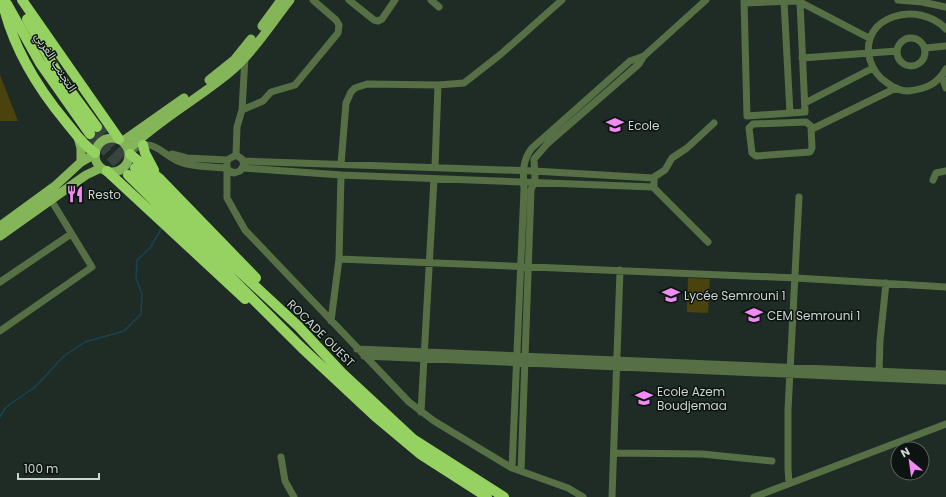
<svg xmlns="http://www.w3.org/2000/svg" width="946" height="497" viewBox="0 0 946 497" font-family="Poppins,'Noto Sans Arabic',sans-serif">
<style>
.green{fill:#4b430d}
.lines{fill:none;stroke-linecap:round;stroke-linejoin:round}
.stream{stroke:#164457;stroke-width:1.5}
.highway-tunnel{stroke:#38453f;stroke-width:10;stroke-dasharray:10 5;stroke-linecap:butt}
.minor{stroke:#576f44;stroke-width:7}
.major{stroke:#84b659;stroke-width:9}
.highway{stroke:#96d261;stroke-width:10}
.labels{text-anchor:middle;dominant-baseline:central;stroke-width:3;stroke-linejoin:round;paint-order:stroke}
.street-label{font-size:12px;fill:#ccd5d1;stroke:#0c1310}
.poi-label{font-size:12px;fill:#ccd5d1;stroke:#0c1310;text-anchor:start}
</style>
<rect width="100%" height="100%" fill="#1e2c25"/>
<!-- green -->
<path class="green" d="M0,75L18,121H0Z
M688,278L710,279L708,313L687,312Z"/>
<g class="lines">
<!-- stream -->
<path class="stream" d="M0,417L6,407L35,387L64,356L85,342L124,331L141,314L142,294L136,278L137,260L150,248L161,229"/>
<!-- highway-tunnel -->
<path class="highway-tunnel" d="M97,127L135,168
M90,134L128,175"/>
<!-- minor -->
<path class="minor" d="M349,0L374,20L378,21L382,19L395,0
M431,0L439,7
M744,0L747,116L805,112L800,2
M898,0L922,2L946,7
M784,1L790,113
M744,3L793,1L800,2L869,38
M946,29C919,0 858,15 870,60C873,69 878,77 886,82C892,87 900,91 908,91C925,89 937,85 946,69
M897 52a14 14 0 1 1 28 0a14 14 0 1 1-28 0Z
M925,48L946,46
M802,58L897,51
M942,77L946,88
M805,103L873,68
M242,110L245,57
M806,122L811,126L812,148L810,152L756,156L752,153L749,128L753,124Z
M812,129L896,88
M130,152C153,134 161,155 180,162C192,167 214,167 227,168
M172,154L187,158L227,160
M236,155L237,127L242,110L263,101L271,92L295,85L338,33L339,25L336,20L313,0
M243,161L534,171L653,178
M341,164L346,103L351,92L355,88L367,84L438,85L464,83L501,54L562,0
M435,167L438,85
M243,168L341,175L653,187
M228,170L234,173L240,171L244,165L242,159L236,155L227,160V198L245,230L409,402L434,421L512,468L568,488L583,497
M933,180L936,173L946,171
M708,242L654,188V177L665,170L672,158L687,148L714,123
M339,259L796,278L946,287
M0,282L71,234
M331,321L339,259L341,175
M0,331L92,267L51,200
M357,349L946,374
M364,356L946,381
M879,372L880,341L886,283
M421,412L434,179
M614,453L702,454L772,461
M281,457L285,481L294,497
M512,468L524,189C523,174 522,160 532,148L630,61L644,56
M521,471L531,190L535,179L534,159L548,143L639,64L644,56L706,0
M789,483L788,468V410L799,197
M612,497L620,270
M754,497L946,424"/>
<!-- major -->
<path class="major" d="M262,26L281,0
M209,80L234,60L251,39
M78,137L81,148V162
M95 155a17 17 0 1 1 34 0a17 17 0 1 1-34 0Z
M123,141L184,98
M129,149C159,120 196,100 229,73C253,53 271,24 290,0
M0,226L55,186L81,162L95,154
M0,236L86,175L101,168"/>
<!-- highway -->
<path class="highway" d="M2,0C12,46 36,86 66,122C75,133 83,145 95,153
M22,0L119,139
M7,4L40,63L90,134
M27,19L58,74L97,127
M143,145L145,153L154,170
M130,154L159,178L256,278
M135,168L211,245L298,326L342,373L413,439L504,497
M107,171L245,299
M128,175L302,348L377,418L420,454L487,497"/>
</g>
<!-- icons -->
<defs>
<g id="school-bare" transform="scale(1.38)"><path d="M0-5L7-2L0 1L-7-2ZM-4 1L0 2.5L4 1V4Q0 6-4 4Z" fill="#f18af4" stroke="#0c1310" stroke-width="2.5" paint-order="stroke"/></g>
<g id="restaurant-bare" transform="scale(1.38)"><path d="M-5-6h1v4h1v-4h1v4h1v-4h1v5L-1.5 .5V6h-2V.5L-5-1ZM5-6V6H3V1.5H1.5Q1.5-4 5-6Z" fill="#f18af4" stroke="#0c1310" stroke-width="2.5" paint-order="stroke"/></g>
</defs>
<g fill-rule="evenodd">
<use href="#school-bare" x="615" y="125"/>
<use href="#restaurant-bare" x="75" y="194"/>
<use href="#school-bare" x="671" y="295"/>
<use href="#school-bare" x="754" y="315"/>
<use href="#school-bare" x="644" y="398"/>
</g>
<g class="labels">
<!-- street labels -->
<g class="street-label">
<text transform="translate(56 62) rotate(58)">التجنب الغربي</text>
<text transform="translate(321 333) rotate(45)">ROCADE OUEST</text>
</g>
<!-- poi labels -->
<g class="poi-label">
<text x="628" y="125">Ecole</text>
<text x="88" y="194">Resto</text>
<text x="684" y="295">Lycée Semrouni 1</text>
<text x="767" y="315">CEM Semrouni 1</text>
<text x="657" y="391">Ecole Azem<tspan x="657" dy="14">Boudjemaa</tspan></text>
</g>
</g>
<!-- north arrow -->
<g transform="translate(910 461) rotate(331)"><circle r="19" fill="#0c1310" stroke="#59615d"/>
<path d="M0-3L7 15L0 10L-7 15Z" fill="#f18af4"/>
<text y="-6" font-size="11" font-weight="bold" text-anchor="middle" fill="#ccd5d1">N</text>
</g>
<!-- scale -->
<path d="M18 473v6h81v-6" fill="none" stroke="#ccd5d1" stroke-width="2"/>
<text x="24" y="473" font-size="12" fill="#ccd5d1" stroke="#0c1310" stroke-width="3" paint-order="stroke">100 m</text>
</svg>
